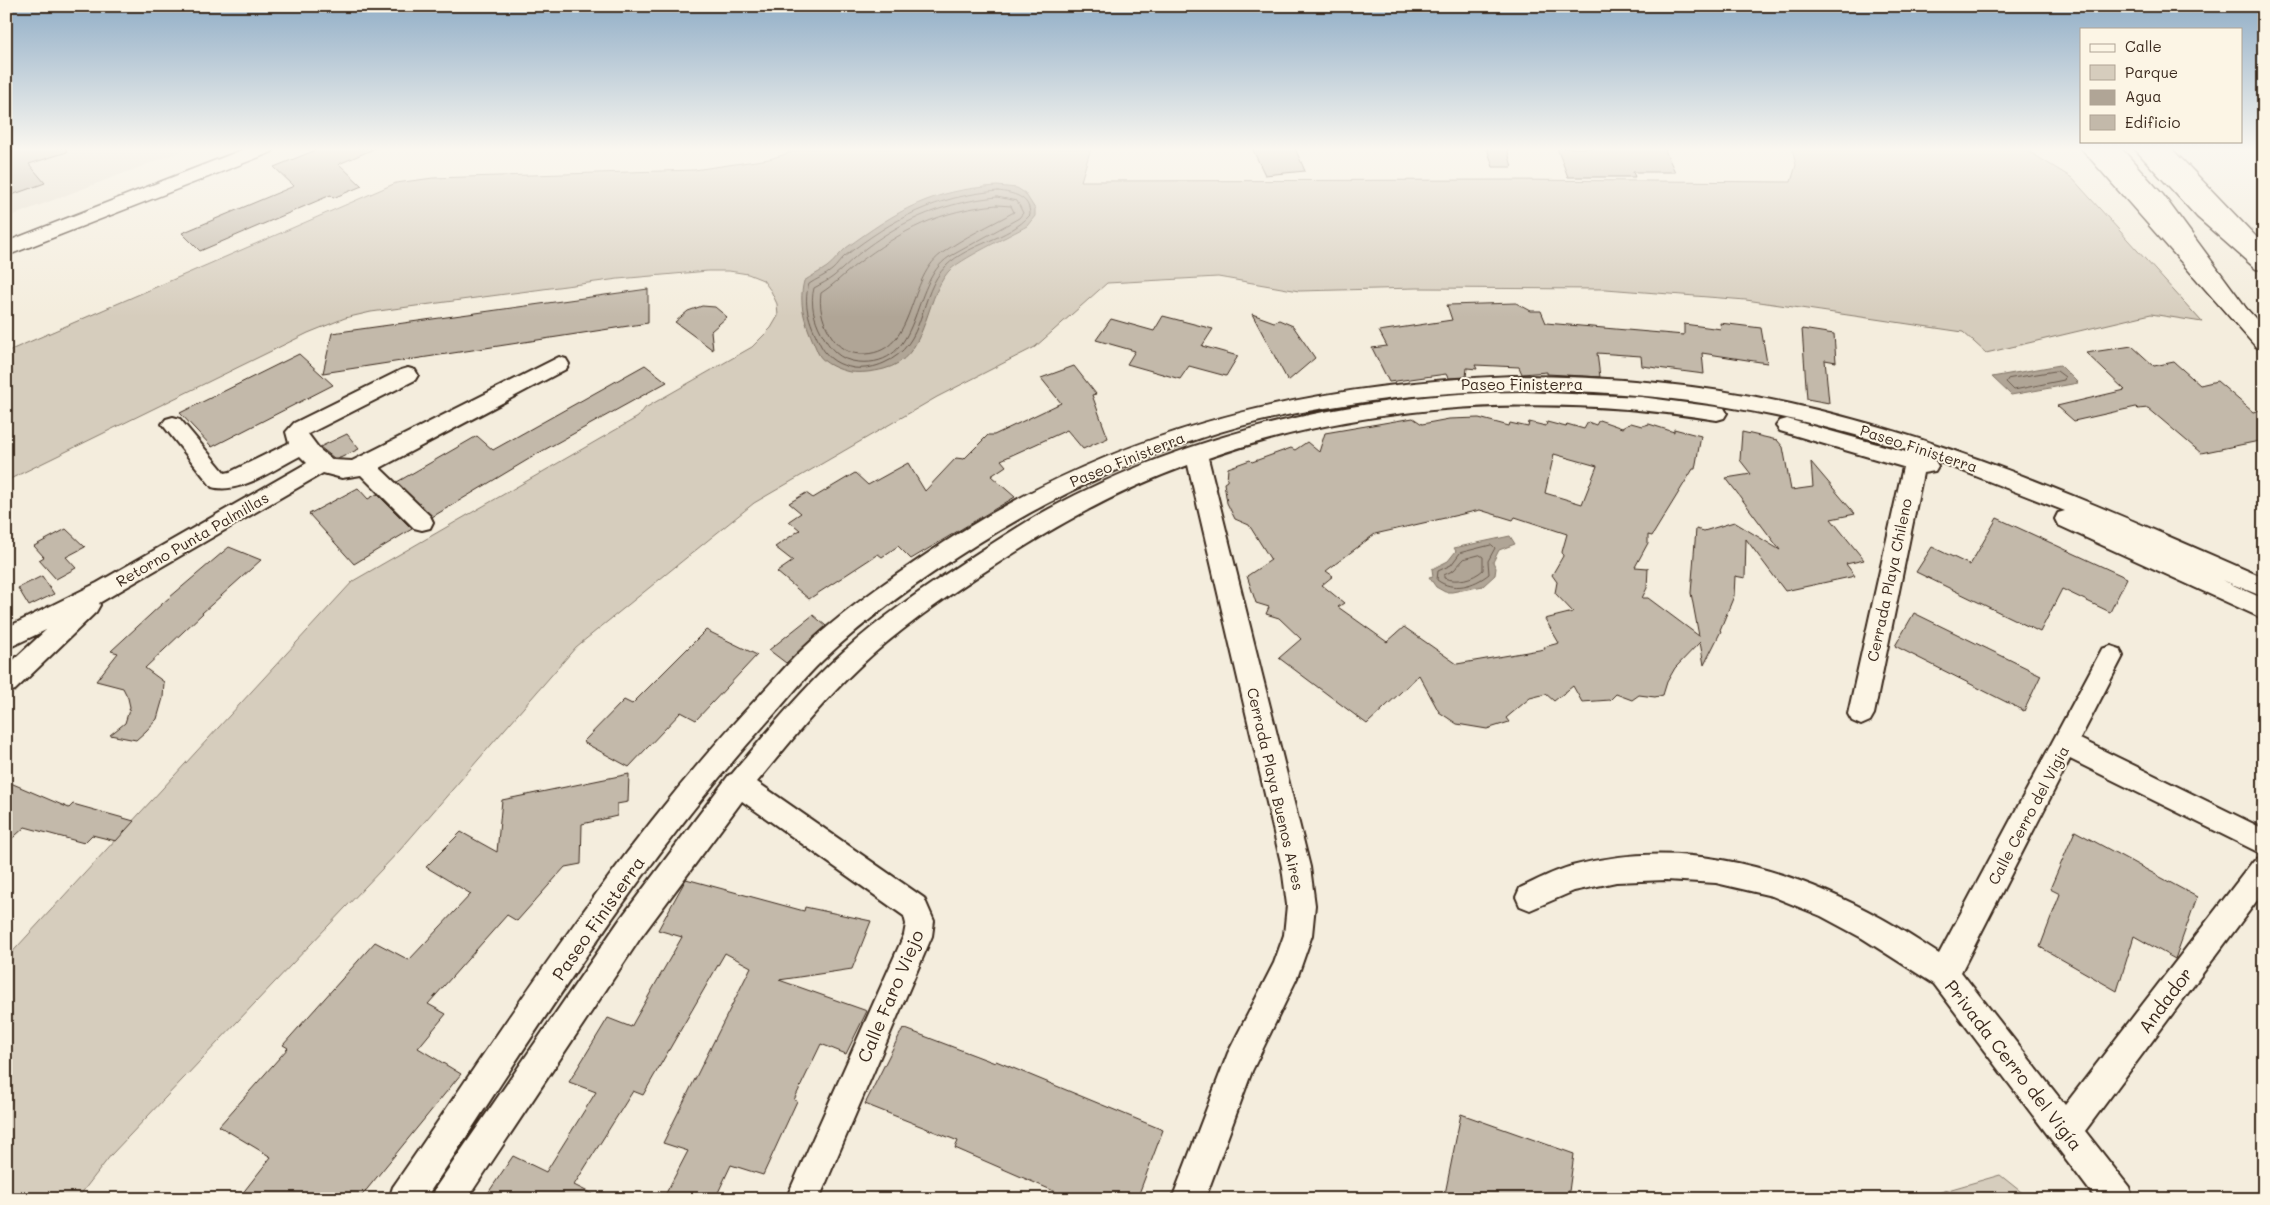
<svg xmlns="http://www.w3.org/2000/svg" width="2270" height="1205" viewBox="0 0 2270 1205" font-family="Mali,sans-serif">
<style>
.built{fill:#e5ddce}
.green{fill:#d6cdbd;stroke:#887c6e}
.water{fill:#b0a596;stroke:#817466}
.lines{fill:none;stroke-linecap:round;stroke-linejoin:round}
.shore{stroke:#6a5b4e;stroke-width:1}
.building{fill:#c3b9aa;stroke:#3b2a1e;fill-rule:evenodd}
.minor-casing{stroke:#3b2a1e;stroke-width:4}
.secondary-casing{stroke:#3b2a1e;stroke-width:3}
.primary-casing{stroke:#3b2a1e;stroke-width:3}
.trunk-casing{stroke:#3b2a1e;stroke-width:3}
.minor{fill:#fcf5e5;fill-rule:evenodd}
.secondary{fill:#fcf5e5;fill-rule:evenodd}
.primary{fill:#fcf5e5;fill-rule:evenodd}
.trunk{fill:#fcf5e5;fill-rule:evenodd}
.labels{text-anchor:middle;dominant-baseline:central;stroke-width:4;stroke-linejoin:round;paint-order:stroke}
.street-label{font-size:15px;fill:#3b2a1e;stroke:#fcf5e5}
.near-street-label{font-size:18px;fill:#3b2a1e;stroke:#fcf5e5}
</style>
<rect width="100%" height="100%" fill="#f4eddd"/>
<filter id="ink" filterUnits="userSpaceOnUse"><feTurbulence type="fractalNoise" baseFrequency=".02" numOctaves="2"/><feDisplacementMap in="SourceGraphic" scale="10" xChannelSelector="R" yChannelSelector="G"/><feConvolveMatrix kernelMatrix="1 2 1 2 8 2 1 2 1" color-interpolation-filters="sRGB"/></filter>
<g filter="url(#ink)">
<!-- built -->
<path class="built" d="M6,148H190L6,218Z"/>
<!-- green -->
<path class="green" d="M806,148H1091L1081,181L1507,180L1791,182L1796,165L1792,148H2019L2033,154L2072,178L2202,322L2151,314L1986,353L1963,332L1746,300L1606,289L1416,288L1299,291L1218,277L1107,283L1035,347L937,397L754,503L576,647L400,850L111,1155L77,1199H6V959L353,581L638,417L645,408L752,347L771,328L778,316L777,304L771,291L763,280L748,274L729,271H708L618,279L371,312L345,318L308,333L6,481V352L396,183L433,178L694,170L769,159Z
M2000,1175L2030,1199H1917Z"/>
<!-- water -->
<path class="water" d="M997,186L1017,188L1025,193L1035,209V216L1027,226C1011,235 958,260 948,272C923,302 928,358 884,369C872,372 862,373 850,372C840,370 823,364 818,353C808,329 797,308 804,281C811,276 820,272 827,267C834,262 839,254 846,248C898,210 931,190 997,186Z
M2060,365L2078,383L2011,395L1992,377Z
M1510,536L1515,544L1499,550L1493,562L1496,568L1495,575L1483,586L1452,592H1445L1436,587L1429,577L1433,576L1432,569L1448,561L1456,551L1454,548Z"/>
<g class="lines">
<!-- shore -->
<path class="shore" d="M998,191C1013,193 1030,196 1030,215C1008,240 969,243 946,266C917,295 928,344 884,363C875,367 865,369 854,368C839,365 829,360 821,346C811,326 802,306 809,284C816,279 825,276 832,270C837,266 840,260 845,256C894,218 936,196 998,191Z
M997,197L1017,201L1023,213L1019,218L949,257C909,283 924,368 858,362C839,360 830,349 821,332C814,319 810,303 814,288C821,284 828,281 834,276C845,267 854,257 866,248C906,218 947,202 997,197Z
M997,205L1011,206L1014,212C991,225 962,238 941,254C905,281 917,356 860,354C844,353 835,344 828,330C822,319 819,306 821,293C835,284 844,274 857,264C902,230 940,210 997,205Z
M2057,371L2065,377L2064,380L2014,390L2006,382L2008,379Z
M1492,545L1495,548L1488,561L1489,574C1474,586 1453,592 1437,580L1438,571L1451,565L1460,553Z
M1480,555L1483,557V570C1473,579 1457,583 1444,578V575L1454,570L1464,559Z"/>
</g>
<!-- building -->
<path class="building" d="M6,148H66L67,152L29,164L45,183L6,197Z
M321,148H376L339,164L362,186L333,198L331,195L200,251L182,233L294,186L274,167Z
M1252,148H1295L1305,171L1265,175Z
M1487,148H1507L1512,167H1493Z
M1557,148H1664L1675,172H1633L1635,177H1568Z
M648,289V323L323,373L332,333Z
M1516,303L1531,311H1541L1546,323L1684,335V324L1721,329L1720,323L1761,328L1767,363L1702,353L1704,374L1642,366L1641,356L1597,353L1600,377L1547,374V372L1522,374L1519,367L1475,365L1477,369L1467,368L1466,377L1448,378L1446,374L1389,382L1372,348L1387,346L1379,331L1452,320L1447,305Z
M702,306L715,307L727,317L711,331L713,350L675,322L688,311Z
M1252,314L1274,322L1279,320L1293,326L1315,358L1288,381Z
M1163,316L1213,329L1202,346L1238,356L1226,376L1189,366L1180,379L1127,364L1135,351L1096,340L1111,319L1154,331Z
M1802,329L1834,334L1836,362L1825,360L1829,403L1807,399Z
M2132,346L2154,366L2174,362L2200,385L2217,381L2253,412L2264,409V440L2201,453L2148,408L2138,409L2136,407L2074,421L2057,406L2125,390L2086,353Z
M299,354L333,385L212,447L180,413Z
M645,365L667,382L544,450L432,517L397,482L477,436L493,450Z
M1074,366L1096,394L1092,395L1108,438L1083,449L1067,430L1001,460L1006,466L991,476L1015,497L911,559L898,546L882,557L878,554L809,599L777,572L793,561L775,547L800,530L789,521L801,513L789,503L806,493L813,498L855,473L868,485L908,463L925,491L956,458L964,459L988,435H994L1061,403L1041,378Z
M1413,418L1422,424L1449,419L1479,418L1509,426L1510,423L1528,427L1529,422L1546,426L1547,422L1566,427L1567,424L1584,429L1588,422L1596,425L1599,420L1622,428L1631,423L1642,426L1649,424L1674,432V429L1701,436L1695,469H1693L1652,536L1648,535V543L1635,567L1648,568L1647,588L1642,598H1648L1699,636L1691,593L1696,529L1704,531L1734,522L1780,550L1726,478L1751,474L1740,460L1742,432L1777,440L1783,447L1791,490L1813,487L1811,462L1855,514L1831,519L1864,560L1846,564L1855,576L1785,591L1746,539L1745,578L1735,576L1734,596L1720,630L1721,631L1704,665L1700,642L1675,668L1667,682L1663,695L1655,697L1639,695L1632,700L1616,694L1610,700L1582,702L1573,686L1554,701L1546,694L1530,698L1506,718L1509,722L1487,729L1457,724L1439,712L1419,675L1367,724L1279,658L1301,639L1279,618L1266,614L1269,607L1256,603L1247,576L1271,560L1249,525L1235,519L1227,503L1224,483L1227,481L1228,468L1250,460L1252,462L1291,448L1295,450L1307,442L1319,452L1325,433ZM1554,454L1597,466L1582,504L1545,493ZM1480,510L1513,520L1515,517L1567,534L1562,552L1563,556L1552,575L1557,582L1555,593L1573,612L1545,619L1559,643L1544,647L1545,649L1457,664L1404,627L1387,642L1338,607L1344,603L1322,585L1333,576L1326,571L1375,534Z
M347,434L359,449L340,458H334L320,447Z
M358,488L368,499L377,494L412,529L354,564L309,514Z
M1997,518L2127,578L2110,612L2062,589L2040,632L1916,572L1932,547L1970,565Z
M66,529L85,547L66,557L76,568L56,579L39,560L44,557L34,546Z
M229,547L261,560L202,613H203L145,668L164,682L163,698L157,719L146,731L136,740L110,735L125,723L130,707L128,698L123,688L96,681L118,653L111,651L163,603Z
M42,576L54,594L29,606L18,588Z
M1914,613L2041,675L2024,711L1895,646Z
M813,615L826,626L786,663L769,650Z
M706,630L757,655L696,720L681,712L629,767L583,742L624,700L632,704Z
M629,774L628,802L617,804V816L582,824L581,864L565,867L517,921L507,915L428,1004L446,1014L418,1048L461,1074L359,1199H238L271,1157L219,1126L288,1048L283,1045L375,942L409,960L471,894L426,867L461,832L497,852L502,800Z
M6,781L69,808L73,804L134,821L116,841L92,835L84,843L25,827L6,844Z
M2075,831L2197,897L2175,959L2134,936L2117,991L2040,947L2060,894L2050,889Z
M686,879L804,911L805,907L871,921L852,969L779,980L867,1011L846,1054L821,1044L794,1100L797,1101L763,1175L731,1165L715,1199H663L688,1151L663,1143L751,967L725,953L643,1095L633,1091L574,1185L602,1199H484L513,1156L546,1172L596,1092L569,1082L608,1018L631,1027L682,937L658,930Z
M903,1028L995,1063L996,1061L1163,1130L1137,1199H1072L955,1148L958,1141L865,1104Z
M1461,1114L1574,1154L1568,1199H1444Z"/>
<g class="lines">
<!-- minor casing -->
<g class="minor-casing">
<path id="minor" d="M559,357L566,359L569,364L566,369L380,468L430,516L433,522L430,528L422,530L414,528L361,475L342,478L323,473L99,603L100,605L96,612L15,690L6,693V667L46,630L6,649V628L97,583L307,463L300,456C276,468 240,495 212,487L166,429L162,424L166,419L173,417L180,419L225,473L230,472L289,443L286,432L294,423L401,370L408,368L415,370L418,375L415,380L308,434L320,450L333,460L352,461Z
M1513,376C1607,376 1699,384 1791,404C1956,440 2110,511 2264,578V597L2222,580L2264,599V619L2058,525L2055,519L2058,513L2065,511L1927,457L1935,461L1938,466L1935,471L1923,473L1874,714L1870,721L1861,725L1852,721L1848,714L1903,467L1780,431L1776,426L1780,421L1787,419L1906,452L1907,450C1730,395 1555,376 1371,401C1314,409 1256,419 1201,438C1122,464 1047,500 977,544C923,578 869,616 823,660C803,679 786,701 768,721C636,867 534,1036 425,1199H389L393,1187C509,1019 619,844 760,695C775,679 789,662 805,647C840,614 881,585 921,558C1105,432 1292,385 1513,376Z
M1524,392L1641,397L1724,408L1727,413L1724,418L1717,420C1549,393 1369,402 1208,458L1310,867L1315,905L1312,935L1297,978L1252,1071L1205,1199H1172L1228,1053L1274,963L1284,935L1287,905L1282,867L1188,465C1113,492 1047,531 981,574C939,602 897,631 860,666C823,701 790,742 757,782L924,898L934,921L932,936L819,1199H786L904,935L906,924L904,916L742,801L641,937L467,1199H432L436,1187L621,918L729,775L732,774C767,732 802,689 843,652C880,618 922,590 964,562C992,544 1020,525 1049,509C1190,432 1364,392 1524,392Z
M2111,646L2120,649L2123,656L2080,739L2264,829V855L2070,759L1961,972L2065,1105L2254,860L2264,856V891L2085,1131L2129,1187L2133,1199H2096L1934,984L1862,938L1821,916L1772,896L1716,883L1666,880L1616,882L1574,891L1530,910L1520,906L1516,897L1520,888C1537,880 1554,871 1572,866C1679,837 1786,866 1881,918C1901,929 1920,942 1939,954L2102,649Z"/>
</g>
<!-- secondary casing -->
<g class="secondary-casing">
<path id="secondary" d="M247,148H275L272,152L6,256V242Z"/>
</g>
<!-- primary casing -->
<g class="primary-casing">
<path id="primary" d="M2081,148H2102L2264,328V349L2256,347Z
M2150,148H2171L2264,245V264L2256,263Z"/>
</g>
<!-- trunk casing -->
<g class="trunk-casing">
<path id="trunk" d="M2100,148H2121L2163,195L2242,302L2245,307L2242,312L2234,314L2226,312L2149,203Z
M2134,148H2155L2211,209L2264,253V270L2256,269L2197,217Z"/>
</g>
<!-- minor -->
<use href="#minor" class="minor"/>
<!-- secondary -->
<use href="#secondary" class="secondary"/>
<!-- primary -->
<use href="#primary" class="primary"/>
<!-- trunk -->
<use href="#trunk" class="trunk"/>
</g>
</g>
<!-- sky -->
<linearGradient id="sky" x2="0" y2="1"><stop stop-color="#91aec7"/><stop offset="0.47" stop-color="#faf7f0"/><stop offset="1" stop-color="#faf7f0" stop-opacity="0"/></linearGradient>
<rect width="2270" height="317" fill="url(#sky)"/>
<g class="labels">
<!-- street labels -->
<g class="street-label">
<text x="1522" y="384">Paseo Finisterra</text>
<text transform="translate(1919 448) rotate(18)">Paseo Finisterra</text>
<text transform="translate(1127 459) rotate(-22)">Paseo Finisterra</text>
<text transform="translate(192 539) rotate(-30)">Retorno Punta Palmillas</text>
<text transform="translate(1889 580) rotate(-78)">Cerrada Playa Chileno</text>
<text transform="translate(1276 789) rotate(77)">Cerrada Playa Buenos Aires</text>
<text transform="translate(2028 815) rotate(-62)">Calle Cerro del Vigia</text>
</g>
<!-- near-street labels -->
<g class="near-street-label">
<text transform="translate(598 918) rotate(-55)">Paseo Finisterra</text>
<text transform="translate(890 996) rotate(-67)">Calle Faro Viejo</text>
<text transform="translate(2165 1000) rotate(-53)">Andador</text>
<text transform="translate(2014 1065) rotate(52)">Privada Cerro del Vigía</text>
</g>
</g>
<!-- margin -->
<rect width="2270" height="1205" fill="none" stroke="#fcf5e5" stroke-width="25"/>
<rect x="12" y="12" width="2245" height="1180" fill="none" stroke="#3b2a1e" stroke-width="2" filter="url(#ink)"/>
<!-- legend -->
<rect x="2080" y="28" width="162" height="115" fill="#fcf5e5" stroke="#afa495"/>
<rect x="2090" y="44" width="25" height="8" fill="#fcf5e5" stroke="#afa495"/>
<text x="2125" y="52" font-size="15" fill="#3b2a1e">Calle</text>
<rect x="2090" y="65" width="25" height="15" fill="#d6cdbd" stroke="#afa495"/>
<text x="2125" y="78" font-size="15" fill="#3b2a1e">Parque</text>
<rect x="2090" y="90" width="25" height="15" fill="#b0a596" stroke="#afa495"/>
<text x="2125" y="102" font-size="15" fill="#3b2a1e">Agua</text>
<rect x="2090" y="115" width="25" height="15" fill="#c3b9aa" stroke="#afa495"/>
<text x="2125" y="128" font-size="15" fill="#3b2a1e">Edificio</text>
</svg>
